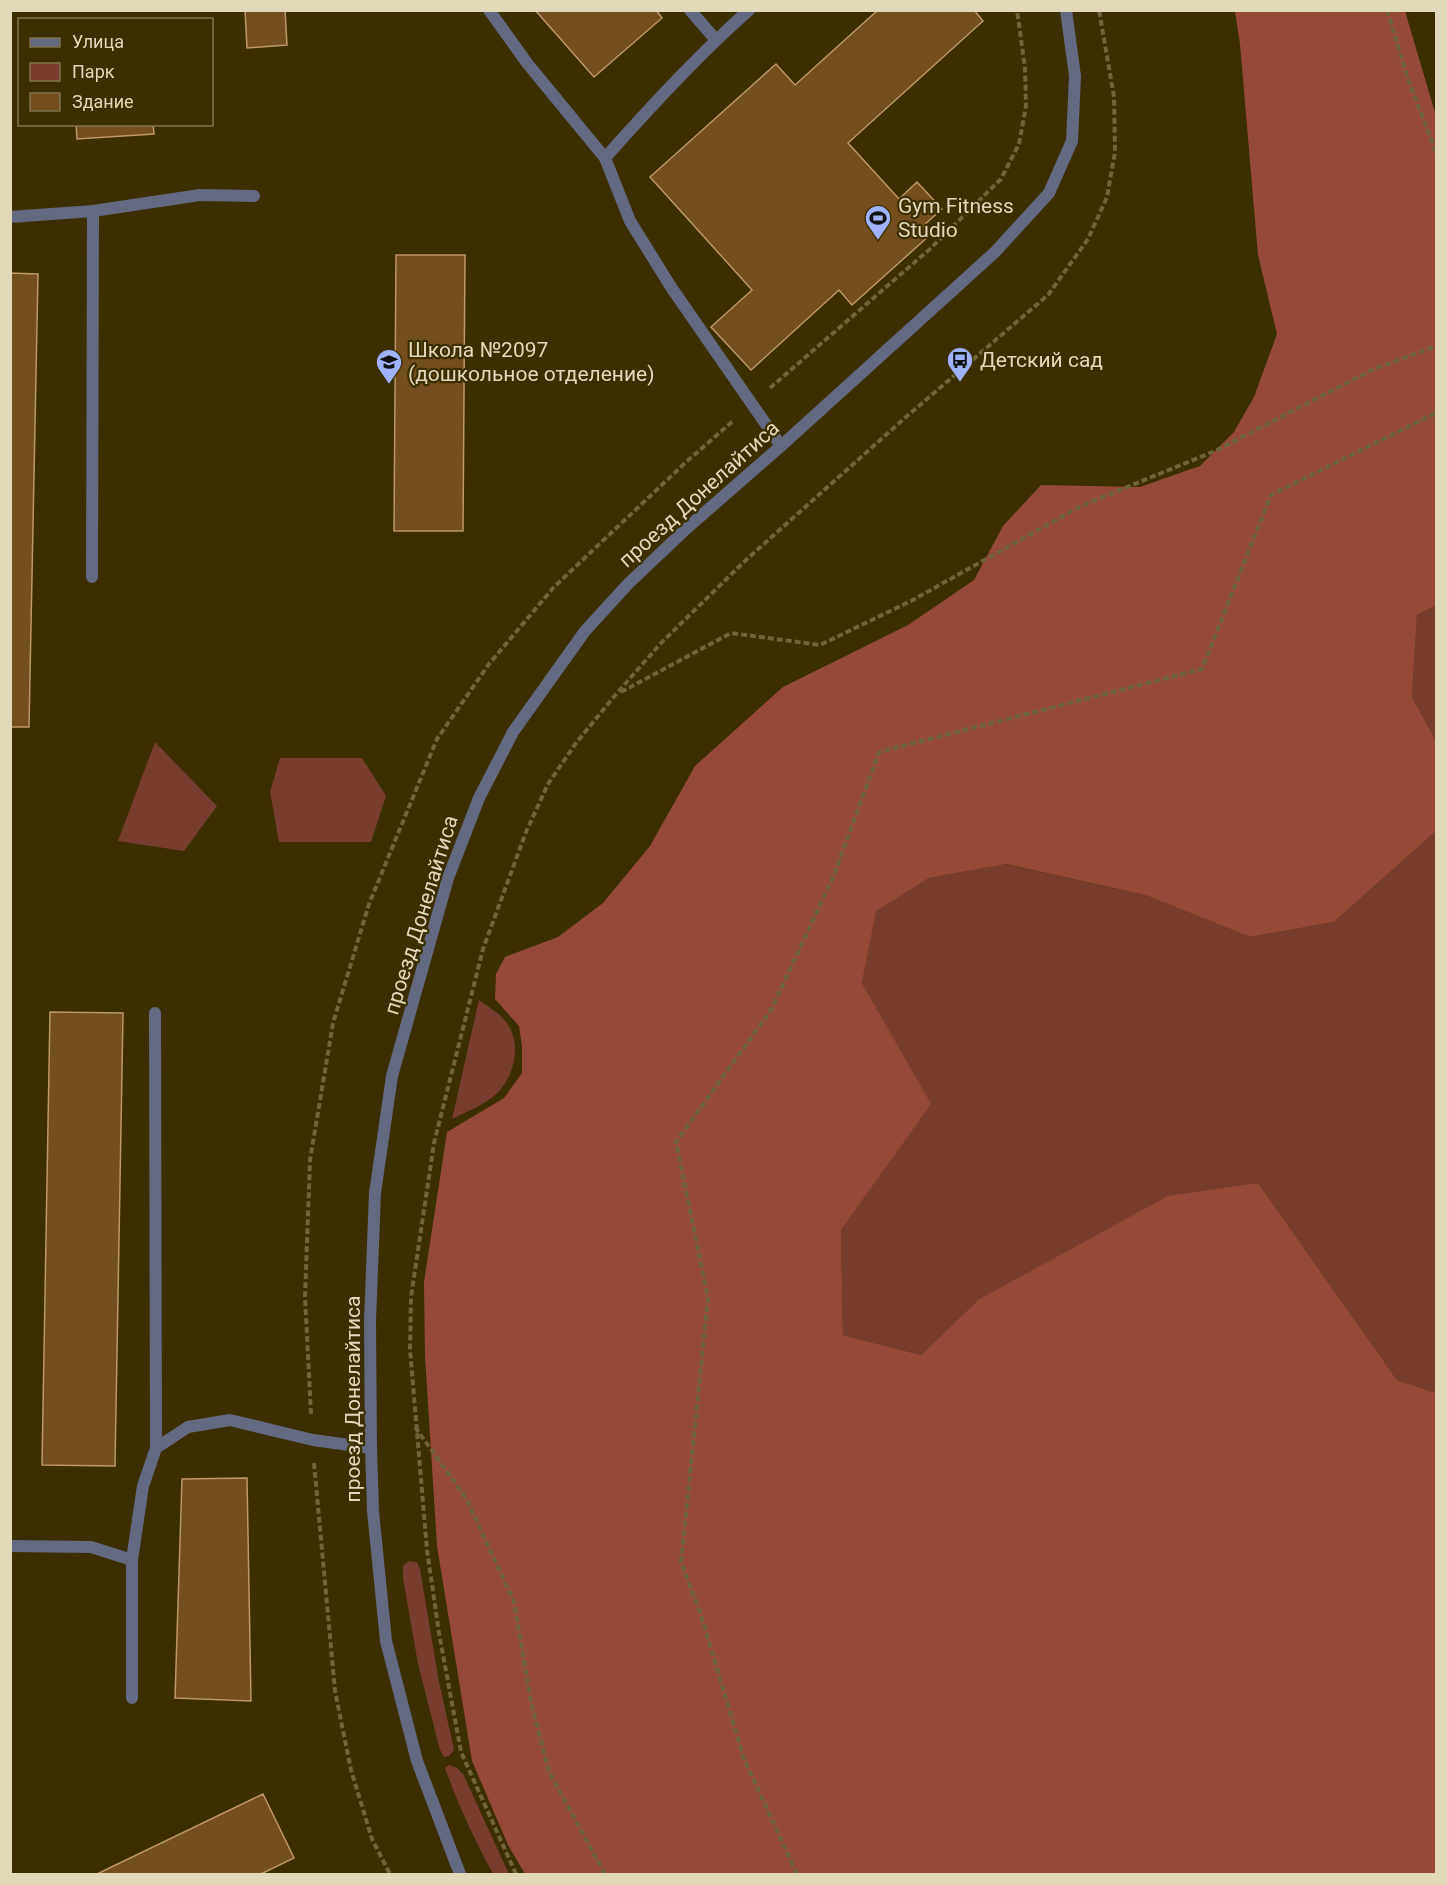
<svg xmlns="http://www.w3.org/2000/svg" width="1447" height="1885" viewBox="0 0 1447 1885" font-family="Roboto,sans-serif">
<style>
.green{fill:#783d2f}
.forest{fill:#974938}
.building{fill:#724f1c;stroke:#bd9765;stroke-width:1.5}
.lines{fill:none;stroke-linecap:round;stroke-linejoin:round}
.path{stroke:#6e6339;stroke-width:4;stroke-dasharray:6 3;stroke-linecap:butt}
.service{stroke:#636980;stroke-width:12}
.tertiary{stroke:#636980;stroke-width:12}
.labels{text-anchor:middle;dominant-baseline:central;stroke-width:4.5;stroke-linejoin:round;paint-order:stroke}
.poi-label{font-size:21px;fill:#e2d9bb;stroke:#3b2f00;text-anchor:start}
.street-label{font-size:21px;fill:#e2d9bb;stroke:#3b2f00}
</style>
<rect width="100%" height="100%" fill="#3b2f00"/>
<!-- green -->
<path class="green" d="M1436,606V741L1412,697L1417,615Z
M155,742L217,806L184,851L118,841Z
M280,758H362L386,796L371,842H279L270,792Z
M1436,831V1393L1397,1380L1258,1183L978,1300L921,1355L843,1335L841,1230L930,1104L862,983L875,911L929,878L1005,864L1145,895L1250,937L1334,922Z
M479,1000C490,1008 504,1016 510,1028C520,1048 514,1073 500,1090C488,1104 468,1111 452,1119Z
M409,1561L417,1562L420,1569L439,1682L454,1750L449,1756L444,1757L440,1750L418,1664L403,1578V1566Z
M449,1765L457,1768L463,1774L509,1874H493C475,1840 458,1805 445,1768Z"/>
<!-- forest -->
<path class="forest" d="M1235,11H1405L1436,116V606L1417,615L1412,697L1436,741V831L1334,922L1250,937L1145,895L1006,864L929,878L876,911L862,983L931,1104L841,1230L843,1335L921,1355L978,1300L1168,1196L1258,1183L1397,1380L1436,1393V1874H525L508,1845L472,1761L437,1546L425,1356L424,1282L447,1132L504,1098L522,1073V1046L519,1026L495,999L496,974L505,957L558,937L603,903L650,846L695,766L783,687L908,625L974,580L1003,526L1041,485L1140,487L1200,466L1234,432L1254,397L1277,334L1258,255L1240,44Z"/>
<!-- building -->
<path class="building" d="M245,10H285L287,45L247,48Z
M535,10H656L662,18L594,77Z
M878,10H974L983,21L848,143L899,199L917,182L942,209L923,226L930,235L852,305L839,290L751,370L711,327L752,290L650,177L776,64L795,85Z
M76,124H153L154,134L77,139Z
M396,255H465L463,531H394Z
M10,273L38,274L29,727H10Z
M50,1012L123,1013L115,1466L42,1465Z
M247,1478L251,1701L175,1698L182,1479Z
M263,1794L294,1858L261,1874H97Z"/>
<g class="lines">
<!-- path -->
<path class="path" d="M1387,10L1409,82L1436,152
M770,388L931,248L1001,179L1019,144L1026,106L1025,68L1017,10
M621,692L731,633L820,645L911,601L1081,506L1215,451L1374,369L1436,346
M311,1414L305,1297L310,1160L333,1023L369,904L437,739L489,664L554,587L685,463L733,421
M415,1427L466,1498L514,1602L531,1702L549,1772L605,1874
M314,1463L335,1691L351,1770L372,1839L390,1874
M516,1874L461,1752L439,1633L427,1550L410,1349L411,1297L434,1143L483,949L526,832L548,784L576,743L617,693L662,642L747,559L906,417L1048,295L1088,239L1107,197L1115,152L1114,97L1099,10
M797,1874L744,1759L701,1615L681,1562L708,1298L676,1142L771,1010L834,875L879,752L1202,669L1271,495L1436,413"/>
<!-- service -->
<path class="service" d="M489,10L527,63L605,158
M690,10L716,40
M749,10C697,56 651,106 605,158L630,221L671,287L781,446
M10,217L93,211L200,195L254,196
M92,577L93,211
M155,1013L156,1448
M10,1546L91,1547L132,1560
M132,1698V1560L143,1486L156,1448L188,1427L230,1420L313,1440L371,1448"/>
<!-- tertiary -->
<path class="tertiary" d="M460,1874L417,1761L386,1641L373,1511L371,1448L370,1321L375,1193L392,1076L448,878L479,798L513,732L585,631L628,584L687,528L781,446L995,252L1049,193L1072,141L1075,76L1066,10"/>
</g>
<!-- icons -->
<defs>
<g id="stadium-pin" transform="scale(1.35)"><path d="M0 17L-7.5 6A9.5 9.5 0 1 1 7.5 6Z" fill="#a1b2fd" stroke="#3b2f00"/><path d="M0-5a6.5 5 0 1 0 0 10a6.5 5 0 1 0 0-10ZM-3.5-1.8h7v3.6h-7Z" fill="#111"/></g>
<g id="bus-pin" transform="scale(1.35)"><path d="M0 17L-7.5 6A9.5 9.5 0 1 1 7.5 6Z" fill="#a1b2fd" stroke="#3b2f00"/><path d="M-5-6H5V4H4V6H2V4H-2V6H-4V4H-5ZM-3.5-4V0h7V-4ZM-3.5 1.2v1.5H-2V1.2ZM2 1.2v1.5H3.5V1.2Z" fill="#111"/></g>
<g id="school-pin" transform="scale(1.35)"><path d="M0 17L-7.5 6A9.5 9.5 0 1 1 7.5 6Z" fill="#a1b2fd" stroke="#3b2f00"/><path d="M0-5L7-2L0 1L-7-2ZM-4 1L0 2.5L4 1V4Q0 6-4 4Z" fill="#111"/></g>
</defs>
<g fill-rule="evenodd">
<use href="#stadium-pin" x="878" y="218"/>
<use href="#bus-pin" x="960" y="360"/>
<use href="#school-pin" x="389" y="362"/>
</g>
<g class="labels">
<!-- poi labels -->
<g class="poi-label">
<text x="898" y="206">Gym Fitness<tspan x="898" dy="24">Studio</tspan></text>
<text x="408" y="350">Школа №2097<tspan x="408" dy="24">(дошкольное отделение)</tspan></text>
<text x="980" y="360">Детский сад</text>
</g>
<!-- street labels -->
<g class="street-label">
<text transform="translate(699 494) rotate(-42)">проезд Донелайтиса</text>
<text transform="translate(421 915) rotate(-73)">проезд Донелайтиса</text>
<text transform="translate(353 1399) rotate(-90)">проезд Донелайтиса</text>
</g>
</g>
<!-- border -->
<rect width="1447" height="1885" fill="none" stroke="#e2d9bb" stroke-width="24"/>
<!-- legend -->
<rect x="18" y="18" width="195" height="108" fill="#3b2f00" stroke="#7e734b" stroke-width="1.5"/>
<rect x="30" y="38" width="30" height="9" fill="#636980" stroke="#7e734b" stroke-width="1.5"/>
<text x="72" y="48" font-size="18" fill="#e2d9bb">Улица</text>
<rect x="30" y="63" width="30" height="18" fill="#783d2f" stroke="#7e734b" stroke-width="1.5"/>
<text x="72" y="78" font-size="18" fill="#e2d9bb">Парк</text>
<rect x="30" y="93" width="30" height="18" fill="#724f1c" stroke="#7e734b" stroke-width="1.5"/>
<text x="72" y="108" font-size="18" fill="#e2d9bb">Здание</text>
</svg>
